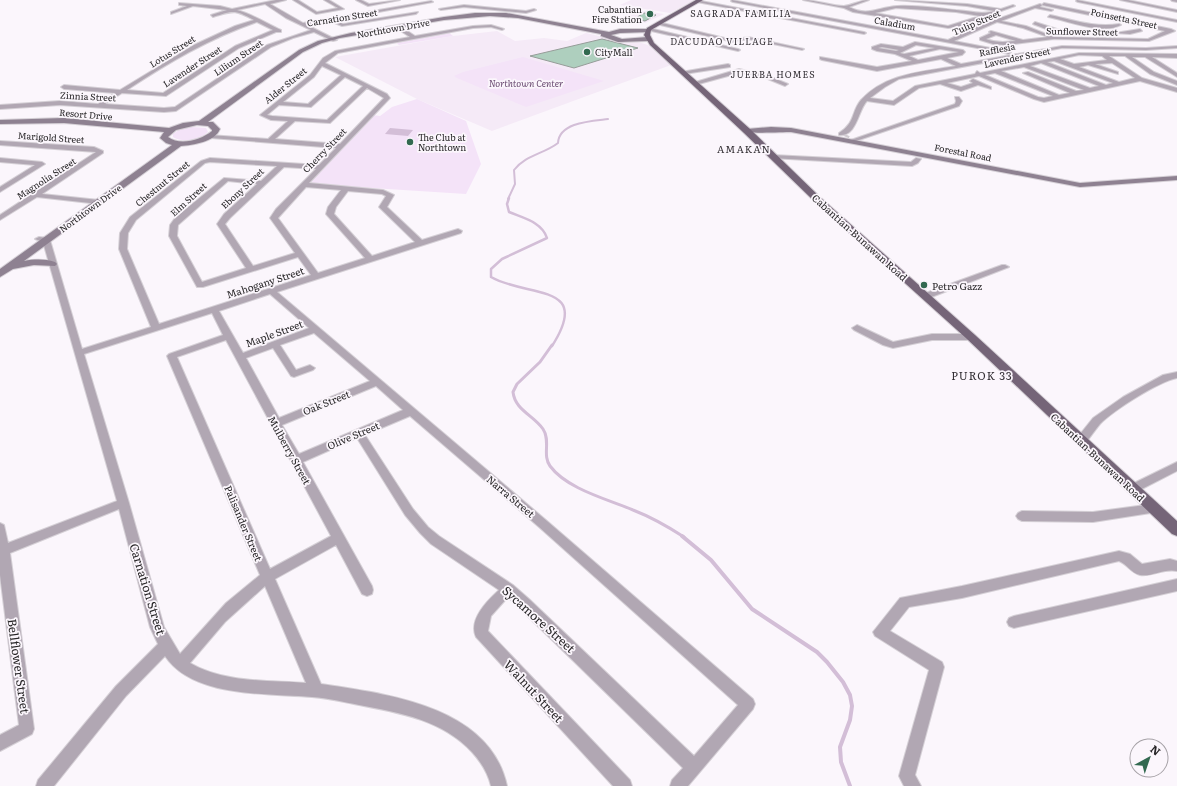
<svg xmlns="http://www.w3.org/2000/svg" width="1177" height="786" viewBox="0 0 1177 786" font-family="Literata,serif">
<style>
.built{fill:#f5eaf7}
.green{fill:#f4e3f8}
.water{fill:#d3bed7}
.lines{fill:none;stroke-linecap:round;stroke-linejoin:round}
.stream-far3{stroke:#d3bed7;stroke-width:2}
.stream-far2{stroke:#d3bed7;stroke-width:2.5}
.stream-far1{stroke:#d3bed7;stroke-width:3}
.stream{stroke:#d3bed7;stroke-width:4}
.building{fill:#aecfbe;stroke:#969d99}
.street-tunnel{stroke:#d1ccd1;stroke-width:6;stroke-dasharray:6 3;stroke-linecap:butt}
.street-casing{stroke:#d5d0d6;stroke-width:2}
.secondary-casing{stroke:#d5d0d6;stroke-width:2}
.primary-casing{stroke:#d5d0d6;stroke-width:2}
.street{fill:#b1a7b3;fill-rule:evenodd}
.secondary{fill:#8e8191;fill-rule:evenodd}
.primary{fill:#756578;fill-rule:evenodd}
.poi-dot{fill:#326950;stroke:#fbf6fc;stroke-width:1.5}
.labels{text-anchor:middle;dominant-baseline:central;stroke-width:3.5;stroke-linejoin:round;paint-order:stroke}
.far-poi-label{font-size:9px;fill:#272527;stroke:#fbf6fc;text-anchor:start}
.far-neighbourhood-label{font-size:9px;letter-spacing:1px;fill:#332f34;stroke:#fbf6fc}
.far-street-label{font-size:9px;fill:#272527;stroke:#fbf6fc}
.far-park-label{font-size:9px;font-style:italic;fill:#68486f;stroke:#fbf6fc}
.far-quarter-label{font-size:10px;letter-spacing:1px;fill:#332f34;stroke:#fbf6fc}
.street-label{font-size:10px;fill:#272527;stroke:#fbf6fc}
.poi-label{font-size:10px;fill:#272527;stroke:#fbf6fc;text-anchor:start}
.neighbourhood-label{font-size:11px;letter-spacing:1px;fill:#332f34;stroke:#fbf6fc}
.near-street-label{font-size:12px;fill:#272527;stroke:#fbf6fc}
</style>
<rect width="100%" height="100%" fill="#fbf6fc"/>
<!-- built -->
<path class="built" d="M631,0H695L670,13L620,5Z
M644,11L664,14L645,23L635,21L625,15Z
M497,31L515,41L544,38L567,41L586,33L615,40L638,42L648,45L671,65L492,131L417,99L335,57L453,36Z"/>
<!-- green -->
<path class="green" d="M448,32L453,36L399,45L395,42Z
M523,57L604,81L526,107L457,78L454,76L463,72Z
M417,99L466,121L481,164L466,194L309,184L373,115L380,116L392,107Z
M192,127L206,128L208,132C200,140 183,143 173,137V134L180,129Z"/>
<!-- water -->
<path class="water" d="M390,128L413,130L408,136L385,134Z"/>
<g class="lines">
<!-- stream-far3 -->
<path class="stream-far3" d="M508,199L515,184L514,170C525,155 544,154 558,143C559,122 592,121 608,119"/>
<!-- stream-far2 -->
<path class="stream-far2" d="M509,198L507,204L509,212C523,218 542,222 547,238L502,259L491,269V277C527,298 593,282 552,346"/>
<!-- stream-far1 -->
<path class="stream-far1" d="M552,345L540,362L517,384L513,392C515,410 533,415 543,429C551,441 542,455 550,466C567,489 607,499 633,510C651,517 667,526 684,537"/>
<!-- stream -->
<path class="stream" d="M682,536L711,560L752,609L817,652L827,662L843,682L850,695L852,706L850,720L840,747L841,762L850,786"/>
</g>
<!-- building -->
<path class="building" d="M644,13L656,15L645,21L634,19Z
M602,39L638,48L574,68L530,56Z"/>
<g class="lines">
<!-- street-tunnel -->
<path class="street-tunnel" d="M846,137L847,135"/>
<!-- street casing -->
<g class="street-casing">
<path id="street" d="M276,0H286L270,4L303,23L431,1L433,2L335,20L343,24L418,12L416,14L342,26L330,21L307,25L337,40L333,41L314,32L293,38L271,47L176,111L164,112L60,105L0,109V105L60,101L98,104L115,93L64,89L61,87L64,85L120,90L194,45L235,26L254,20C233,9 234,11 213,17L211,15L227,10L193,6L171,14V12L187,6L179,5V3L220,6L232,9ZM265,4L286,18L311,30L267,45L175,107L164,108L105,104L122,93L166,96L239,48L276,32H281V30C266,23 252,14 237,10ZM257,22L273,30L235,46L163,93L127,90C168,63 210,38 257,22Z
M293,0H298L317,12L338,8L324,0H329L344,9L316,14Z
M356,0H361L369,4L400,0L368,6Z
M696,0L864,32L866,33L864,34L697,2L695,1Z
M732,0L948,40L975,27L1040,4L1042,5L1040,7L1053,10L1051,11L1035,8L1001,21L1026,26L1054,37L1148,39L1165,31L1042,5L1044,3L1171,29L1175,31L1149,41L1054,39L1005,45L993,44L980,40V38L991,33L989,32L991,31L1023,40L1048,37L1023,28L997,22L954,41L1011,52L1009,54L733,2L731,1ZM996,35L1016,41C1006,42 997,43 986,39Z
M803,0C817,0 831,6 844,6C853,5 860,0 869,0L849,7C868,17 878,7 897,6C916,5 937,8 956,10C970,11 982,15 995,11L967,6L895,0L967,4L1001,9L1013,5L1015,6L957,27L948,28L853,12L844,8ZM896,8L956,12L980,16L948,26L875,13Z
M1077,0L1177,20V22L1078,2L1076,1Z
M1120,0H1128L1177,10V12Z
M1171,0H1177V2L1172,1Z
M464,5L526,11L534,9L536,10L526,13L464,7L441,10L439,9Z
M1050,15C1073,20 1095,28 1119,24L1121,25C1103,35 1068,21 1048,17Z
M658,22L733,40L748,37L804,49L802,50L748,39L733,42L656,24Z
M1035,22L1060,30L1073,32C1062,37 1044,28 1033,24Z
M491,25L504,29L502,30L491,27L473,28L338,53L325,63L387,94L390,98L309,183L383,190L394,195L387,207L422,240L458,229L462,231L461,233L277,292L547,521L753,699L755,704L753,709L688,786H670L672,780L683,768L508,597L491,616L488,631L630,780L632,786H613L476,637C468,620 487,601 499,590L431,544L420,533L405,515L357,438L303,462L372,586L373,590L372,594L367,596L362,594L336,545L275,579L321,684C387,694 490,706 507,786H491C488,773 481,762 472,752C442,720 401,713 359,705C344,702 328,698 312,697C266,693 193,698 165,656L126,696L54,786H36L38,780L116,686L158,644L150,627L119,509L10,553L34,729L32,734L0,751V735L19,725L0,575V523L4,525L8,543L117,501L43,242L35,239L39,237L49,238L50,240L82,349L151,327L119,249L120,233L130,217L201,161L210,158L319,165L336,148L211,138L208,136L209,135L268,139L288,121L271,120L260,115L310,75L323,58L335,51L410,37L396,28V26H400L415,36L473,26ZM322,66L341,75L308,104L283,102L314,77ZM345,77L363,86L327,120L272,116L267,115L279,105L311,107ZM367,88L384,98L340,144L275,139L295,121L330,123ZM210,162L277,166L261,181L224,178L175,218L170,225L169,236L197,287H203L298,257L311,275L159,324L127,249L128,233L136,220L205,163ZM284,167L316,169L276,209L270,218L295,253L253,266L225,224L230,218ZM228,181L257,184L224,214L217,224L246,268L202,282L177,236L178,225ZM306,187L341,190L328,207L326,214L365,258L318,273L278,218ZM348,191L382,194L386,196L379,207L415,242L372,256L334,214L336,207ZM270,294L309,328L243,353L219,311ZM212,313L223,335L169,354L167,356L260,575L226,603L180,654L164,627L129,503L84,354ZM314,333L370,381L279,418L246,358L273,348L291,376L294,377L313,370L315,368L310,365L296,370L280,345ZM226,340L331,536L270,569L177,357ZM376,386L403,410L299,454L282,425ZM410,416L539,527L738,705L694,756L529,599L513,585L439,536L428,527L413,509L365,435ZM265,586L306,683C268,680 224,683 190,663L225,622Z
M649,28L738,49L740,50L738,51L647,30Z
M1140,29L1142,31L1130,34L1115,33Z
M915,42L963,50L965,52L962,55L947,58L961,64L1062,46L1146,48L1177,46V48L1146,50L1062,48L899,79L885,87L870,98L893,101L915,86L975,74L977,71L980,73L1079,53L1177,54V58L1152,57L1177,73V77L1145,57H1132L1154,72L1177,81V85L1150,74L1125,56H1109L1142,78L1177,88V92L1140,81L1044,102L1034,99L979,76L947,83L961,87L973,83L970,81L973,79L991,87V89L978,85L961,91L940,84L919,88L894,105L867,101C858,110 857,137 839,135V133C856,122 851,112 861,100C886,73 922,72 956,66L941,59L877,71L822,60L820,59V57L877,67L912,61L895,54L877,51L872,49V47L881,44L903,47ZM916,45L935,48L904,54L900,53ZM882,47L899,50L896,51L878,48ZM940,49L959,52L918,60L909,56ZM1079,55L1102,56L1107,60L1074,64L1060,59ZM1054,61L1113,83L1106,85L1047,62ZM1041,63L1099,86L1090,88L1030,66ZM1112,63L1135,78L1119,82L1079,67L1088,65L1118,74V72L1095,64ZM1024,67L1084,90L1076,91L1028,72L1023,73L1070,93L1059,95L1001,71ZM995,73L1053,96L1044,98L1038,97L985,75Z
M728,64L730,65V67L684,74L681,72Z
M739,69L766,75L788,84L785,86L763,77L739,73L695,85L692,83Z
M955,97H959L962,101L959,106L853,142L848,141L955,104L956,101Z
M0,141L94,147L103,151V153L42,194L99,200L103,202L99,204L37,197L0,220V215L96,152L0,145Z
M773,155L911,162L916,158L921,159L918,163L912,166L771,158V156Z
M0,158L42,162L45,164L0,192V187L35,165L0,162Z
M1002,265H1005L1009,267L929,298H923L922,296L923,294Z
M857,325L893,342L932,334H971L976,337L971,340H932L893,348L883,345L854,330L852,328Z
M1177,372V378C1158,382 1114,410 1100,424C1095,430 1090,437 1085,444H1077L1076,441L1077,438L1093,418L1123,397L1163,375Z
M1177,462V471L1136,492L1132,493L1128,492L1126,489L1128,486Z
M1153,504L1157,506L1159,509L1157,512L1093,522L1022,521L1018,519L1016,516L1018,513L1022,511L1093,512Z
M1119,551L1130,554L1142,564L1170,559L1177,561V571C1164,568 1152,577 1140,575C1131,573 1127,564 1119,561L962,598L909,607L890,631L942,662L944,667L915,775L921,786H904L899,776L929,670L875,636L873,632L900,598L962,586Z
M1177,579V591L1014,628L1009,626L1007,622L1009,618L1014,616Z"/>
</g>
<!-- secondary casing -->
<g class="secondary-casing">
<path id="secondary" d="M475,13H506L609,32L620,29H647L649,30V32L620,33L611,35L622,39L648,37L651,39L648,41L618,42L601,36V34L518,18L490,16L444,20L340,38L322,43L303,52L208,122H213L220,129C215,142 193,145 181,146L24,261C35,259 45,259 55,262L57,264L55,266L34,265L13,269L0,277V269L172,145L166,143L160,138L164,132L64,123L0,124V120L64,118L169,128L183,123L199,121L299,50L318,41L351,33L444,17ZM197,125L208,126L212,130V131C201,140 180,146 168,137L176,130Z
M771,127L791,128L1080,183L1177,176V180L1080,187L791,132C783,132 747,134 743,131L747,129Z"/>
</g>
<!-- primary casing -->
<g class="primary-casing">
<path id="primary" d="M696,0H703L651,30L650,35L654,43L750,129L821,198L975,335L1177,521V536L1172,534L967,339L815,202L744,133L650,45L644,35L647,28Z"/>
</g>
<!-- street -->
<use href="#street" class="street"/>
<!-- secondary -->
<use href="#secondary" class="secondary"/>
<!-- primary -->
<use href="#primary" class="primary"/>
</g>
<!-- markers -->
<g class="poi-dot">
<circle cx="650" cy="14" r="4"/>
<circle cx="587" cy="52" r="4"/>
<circle cx="410" cy="142" r="4"/>
<circle cx="924" cy="285" r="4"/>
</g>
<g class="labels">
<!-- far-poi labels -->
<g class="far-poi-label">
<text x="642" y="9" text-anchor="end">Cabantian<tspan x="642" dy="10">Fire Station</tspan></text>
<text x="595" y="52">CityMall</text>
<text x="418" y="137">The Club at<tspan x="418" dy="10">Northtown</tspan></text>
</g>
<!-- far-neighbourhood labels -->
<g class="far-neighbourhood-label">
<text x="741" y="13">SAGRADA FAMILIA</text>
<text x="722" y="41">DACUDAO VILLAGE</text>
<text x="773" y="74">JUERBA HOMES</text>
</g>
<!-- far-street labels -->
<g class="far-street-label">
<text transform="translate(342 17) rotate(-9)">Carnation Street</text>
<text transform="translate(1124 18) rotate(12)">Poinsetta Street</text>
<text transform="translate(976 22) rotate(-23)">Tulip Street</text>
<text transform="translate(895 23) rotate(10)">Caladium</text>
<text transform="translate(393 28) rotate(-10)">Northtown Drive</text>
<text transform="translate(1082 31) rotate(1)">Sunflower Street</text>
<text transform="translate(997 49) rotate(-11)">Rafflesia</text>
<text transform="translate(172 51) rotate(-32)">Lotus Street</text>
<text transform="translate(238 57) rotate(-34)">Lilium Street</text>
<text transform="translate(1017 57) rotate(-12)">Lavender Street</text>
<text transform="translate(192 66) rotate(-33)">Lavender Street</text>
<text transform="translate(285 85) rotate(-39)">Alder Street</text>
<text transform="translate(88 96) rotate(3)">Zinnia Street</text>
<text transform="translate(86 114) rotate(5)">Resort Drive</text>
<text transform="translate(51 137) rotate(4)">Marigold Street</text>
<text transform="translate(324 150) rotate(-46)">Cherry Street</text>
<text transform="translate(963 152) rotate(11)">Forestal Road</text>
<text transform="translate(46 178) rotate(-33)">Magnolia Street</text>
<text transform="translate(162 183) rotate(-39)">Chestnut Street</text>
<text transform="translate(242 188) rotate(-43)">Ebony Street</text>
<text transform="translate(188 199) rotate(-42)">Elm Street</text>
<text transform="translate(90 208) rotate(-36)">Northtown Drive</text>
</g>
<!-- far-park labels -->
<g class="far-park-label">
<text x="526" y="83">Northtown Center</text>
</g>
<!-- far-quarter labels -->
<g class="far-quarter-label">
<text x="744" y="148">AMAKAN</text>
</g>
<!-- street labels -->
<g class="street-label">
<text transform="translate(860 237) rotate(42)">Cabantian-Bunawan Road</text>
<text transform="translate(265 282) rotate(-18)">Mahogany Street</text>
<text transform="translate(274 333) rotate(-20)">Maple Street</text>
<text transform="translate(326 402) rotate(-22)">Oak Street</text>
<text transform="translate(353 435) rotate(-23)">Olive Street</text>
<text transform="translate(290 450) rotate(61)">Mulberry Street</text>
<text transform="translate(1098 457) rotate(43)">Cabantian-Bunawan Road</text>
<text transform="translate(511 496) rotate(40)">Narra Street</text>
<text transform="translate(244 523) rotate(67)">Palisander Street</text>
</g>
<!-- poi labels -->
<g class="poi-label">
<text x="932" y="285">Petro Gazz</text>
</g>
<!-- neighbourhood labels -->
<g class="neighbourhood-label">
<text x="982" y="375">PUROK 33</text>
</g>
<!-- near-street labels -->
<g class="near-street-label">
<text transform="translate(148 589) rotate(73)">Carnation Street</text>
<text transform="translate(539 619) rotate(42)">Sycamore Street</text>
<text transform="translate(19 666) rotate(82)">Bellflower Street</text>
<text transform="translate(534 691) rotate(47)">Walnut Street</text>
</g>
</g>
<!-- north arrow -->
<g transform="translate(1149 758) rotate(40)"><circle r="19" fill="#fbf6fc" stroke="#a6a2a7"/>
<path d="M0-3L7 15L0 10L-7 15Z" fill="#326950"/>
<text y="-6" font-size="11" font-weight="bold" text-anchor="middle" fill="#272527">N</text>
</g>
</svg>
